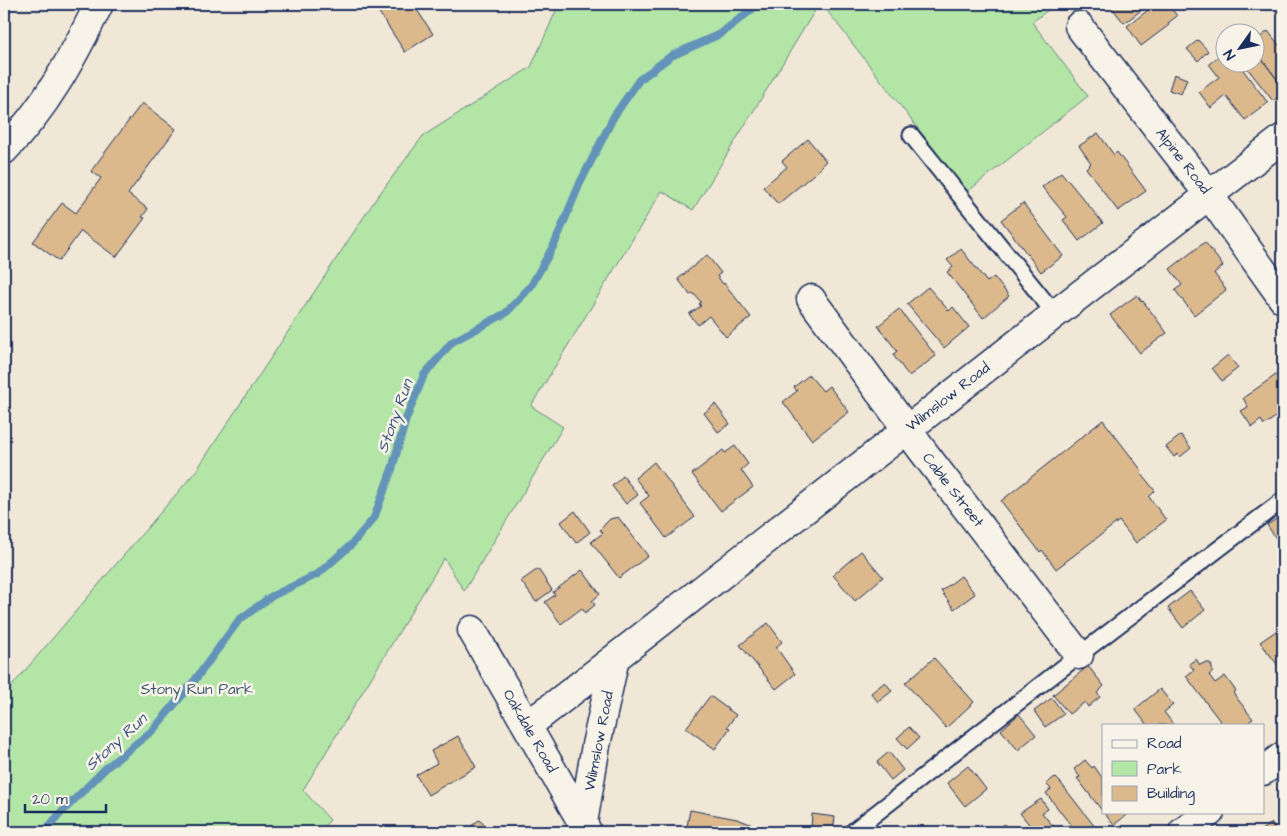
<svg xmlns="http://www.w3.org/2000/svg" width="1287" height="836" viewBox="0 0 1287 836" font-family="'Architects Daughter',sans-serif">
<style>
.green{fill:#b3e5a6;stroke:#678a82}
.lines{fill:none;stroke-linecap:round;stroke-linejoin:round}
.stream{stroke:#6493b9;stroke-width:8}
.building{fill:#dbb98d;stroke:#1b2f5e}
.service-casing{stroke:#1b2f5e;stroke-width:19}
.minor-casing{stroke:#1b2f5e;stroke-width:31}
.service{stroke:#f7f3e8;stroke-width:15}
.minor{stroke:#f7f3e8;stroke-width:28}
.labels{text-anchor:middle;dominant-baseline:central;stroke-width:5;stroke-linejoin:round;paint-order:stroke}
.street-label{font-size:15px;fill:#1b2f5e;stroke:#f7f3e8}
.park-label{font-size:15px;fill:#39536c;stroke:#f7f3e8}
.water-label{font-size:16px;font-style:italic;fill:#33507c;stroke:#f7f3e8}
</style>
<rect width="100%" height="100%" fill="#f1e7d6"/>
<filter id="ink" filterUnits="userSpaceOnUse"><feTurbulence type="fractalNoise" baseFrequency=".02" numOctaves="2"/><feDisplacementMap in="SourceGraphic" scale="10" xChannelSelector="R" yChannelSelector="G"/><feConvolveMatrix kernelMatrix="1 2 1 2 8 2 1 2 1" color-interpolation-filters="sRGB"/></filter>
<g filter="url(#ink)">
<!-- green -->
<path class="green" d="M559,4H819L693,210L662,191L531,406L563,427L464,591L444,558L303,790L330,820L319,832H4V695L196,471L375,200L423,136L531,67Z
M822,4H1056L1032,22L1088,96L967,192Z"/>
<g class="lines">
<!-- stream -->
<path class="stream" d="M44,832L59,815L107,767L153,730L195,680L239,620L272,596L318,574L352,544L374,518L392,469L406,419L424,375L452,342L506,313L531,286L555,243L580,183L614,116L639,80L671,56L720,34L755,7L757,4"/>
</g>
<!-- building -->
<path class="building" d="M388,4H413L433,34L405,52L378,11Z
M1109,4H1150L1124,23Z
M1159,4H1168L1177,16L1168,23L1169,25L1141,46L1127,26L1155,5V6Z
M1268,31L1283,50V87L1254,49V42Z
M1198,40L1208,51L1198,61L1187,49Z
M1254,49L1283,87V93L1273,101L1244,64L1254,62Z
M1224,52V62H1237L1268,103L1245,120L1226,96L1211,108L1199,92L1219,77L1209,64Z
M1174,74L1187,79L1181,94L1169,90Z
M142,103L176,129L128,194L148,209L142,217L145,218L116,257L81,231L59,261L33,242L62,203L76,213L101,178L91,171Z
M1098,133L1114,155L1117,152L1146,191L1118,211L1086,168L1091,163L1079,146Z
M808,139L826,161L820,167L821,168L778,204L763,187L787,167L782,161Z
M1061,172L1103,223L1079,241L1063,220L1067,217L1042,187Z
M1023,203L1063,256L1041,272L1001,220Z
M1205,242L1223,266L1214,273L1226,290L1194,315L1175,290L1182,285L1170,269Z
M961,249L987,282L994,277L1009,296L983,318L947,272L953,267L947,260Z
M707,255L721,273L717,276L723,284L724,283L751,317L726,337L709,316L698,325L689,314L701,306L699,304L701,302L693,293L690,295L678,279Z
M928,287L949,311L953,307L969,327L944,348L907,304Z
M1137,295L1142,302L1143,301L1167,333L1140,353L1110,315Z
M899,309L936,356L909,376L893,355L897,351L878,326Z
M1228,355L1238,368L1222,381L1212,368Z
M1283,370V412L1264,425L1261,420L1252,427L1241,411L1248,407L1243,398Z
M809,375L823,391L829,386L849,412L812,440L783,402L797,391L794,387Z
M715,404L730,424L718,432L704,413Z
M1103,420L1142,471L1141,473L1155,491L1149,497L1166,520L1136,543L1119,521L1056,569L1042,550L1040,552L1001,501Z
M1181,435L1191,448L1180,457L1178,454L1174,457L1166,447Z
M735,446L748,464L741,470L753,487L721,511L692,474L723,450L725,453Z
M654,462L695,517L666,538L640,503L649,496L635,478Z
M623,476L638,495L626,504L612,486Z
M575,511L590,532L576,543L561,522Z
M1281,516L1283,520V536L1277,540L1267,525Z
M618,517L648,556L619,578L591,542L603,533L600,530L606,523L610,519Z
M861,551L883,577L855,601L833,575Z
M538,569L552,590L536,602L521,581Z
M582,570L600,594L592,601L595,605L585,613L582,608L561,624L545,602L555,595L553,592Z
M961,576L975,594L954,609L941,591Z
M1190,591L1205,610L1183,628L1168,608Z
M768,623L782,642L776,647L795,674L776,689L740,645Z
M1276,631L1281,636L1283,634V672L1260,642Z
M934,658L974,702L946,728L905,683Z
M1196,659L1200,665L1204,663H1210L1212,667V673L1209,675L1215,683L1225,676L1236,691L1233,693L1253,719L1245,725H1223L1186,676L1194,670L1189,664Z
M1088,666L1104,686L1097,693L1100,697L1088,707L1085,702L1069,714L1053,695Z
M885,682L892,691L878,702L871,693Z
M1160,689L1173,705L1164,712L1174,725H1147L1135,709Z
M710,696L736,715L727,727L730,728L715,749L686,728Z
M1052,698L1064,714L1045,727L1034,711Z
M1019,714L1036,735L1018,750L1001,730Z
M909,727L919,738L907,749L897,738Z
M458,736L476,767L428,795L416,775L437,763L431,751Z
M889,752L903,770L891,780L877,762Z
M1085,760L1092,768L1094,766L1103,779V812L1077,778L1080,777L1074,769Z
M968,766L986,789L965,806L947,783Z
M1055,777L1060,782L1099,832H1076L1046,793L1051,789L1046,784Z
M1041,799L1048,809L1042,813L1058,832H1035L1020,813Z
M690,810L737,819L753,825L752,831L758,832H686Z
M1103,812H1130L1114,825Z
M812,814L835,817L833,831L811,829Z
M479,820L493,832H464Z
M1272,823L1279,832H1258Z
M1004,824L1010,831L1013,828L1016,832H994Z"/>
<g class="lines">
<!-- service casing -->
<g class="service-casing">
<path id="service" d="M911,135L1055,314
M852,832L1079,655L1283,500"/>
</g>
<!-- minor casing -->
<g class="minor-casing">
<path id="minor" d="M1079,26L1209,195L1283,299
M4,150C46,108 73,57 99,4
M811,299L922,450L1079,655
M472,630L586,829
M527,726L615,658
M1263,771L1283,756
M583,823L596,745L615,658L1055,314L1283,138
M1183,832L1210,812"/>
</g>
<!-- service -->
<use href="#service" class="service"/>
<!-- minor -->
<use href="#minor" class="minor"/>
</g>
</g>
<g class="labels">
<!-- street labels -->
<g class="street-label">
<text transform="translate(1183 161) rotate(52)">Alpine Road</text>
<text transform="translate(948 397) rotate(-38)">Wilmslow Road</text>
<text transform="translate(953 490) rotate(52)">Cable Street</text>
<text transform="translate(530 731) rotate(60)">Oakdale Road</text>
<text transform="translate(599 741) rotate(-79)">Wilmslow Road</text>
</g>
<!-- park labels -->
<g class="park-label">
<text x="197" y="689">Stony Run Park</text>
</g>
<!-- water labels -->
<g class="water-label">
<text transform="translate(395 416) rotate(-70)">Stony Run</text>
<text transform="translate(116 742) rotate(-42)">Stony Run</text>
</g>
</g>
<!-- margin -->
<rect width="1287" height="836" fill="none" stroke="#f7f3e8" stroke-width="20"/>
<rect x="10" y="10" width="1267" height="816" fill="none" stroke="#1b2f5e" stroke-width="2" filter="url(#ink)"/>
<!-- legend -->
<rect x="1102" y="724" width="162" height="90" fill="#f7f3e8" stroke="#9fa5b1"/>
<rect x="1112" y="740" width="25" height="8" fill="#f7f3e8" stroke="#9fa5b1"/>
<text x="1147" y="748" font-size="15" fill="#1b2f5e">Road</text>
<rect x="1112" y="761" width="25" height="15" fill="#b3e5a6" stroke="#9fa5b1"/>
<text x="1147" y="774" font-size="15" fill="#1b2f5e">Park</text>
<rect x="1112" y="786" width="25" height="15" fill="#dbb98d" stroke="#9fa5b1"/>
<text x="1147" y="798" font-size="15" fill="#1b2f5e">Building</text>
<!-- north arrow -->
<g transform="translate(1240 48) rotate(237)"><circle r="24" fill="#f7f3e8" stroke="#9fa5b1"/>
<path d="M0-4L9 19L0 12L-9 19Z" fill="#1b2f5e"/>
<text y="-8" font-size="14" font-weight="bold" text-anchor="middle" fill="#1b2f5e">N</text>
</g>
<!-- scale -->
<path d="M25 804v8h81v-8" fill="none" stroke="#1b2f5e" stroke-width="2.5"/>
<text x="32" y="804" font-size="15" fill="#1b2f5e" stroke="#f7f3e8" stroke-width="4" paint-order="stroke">20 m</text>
</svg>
